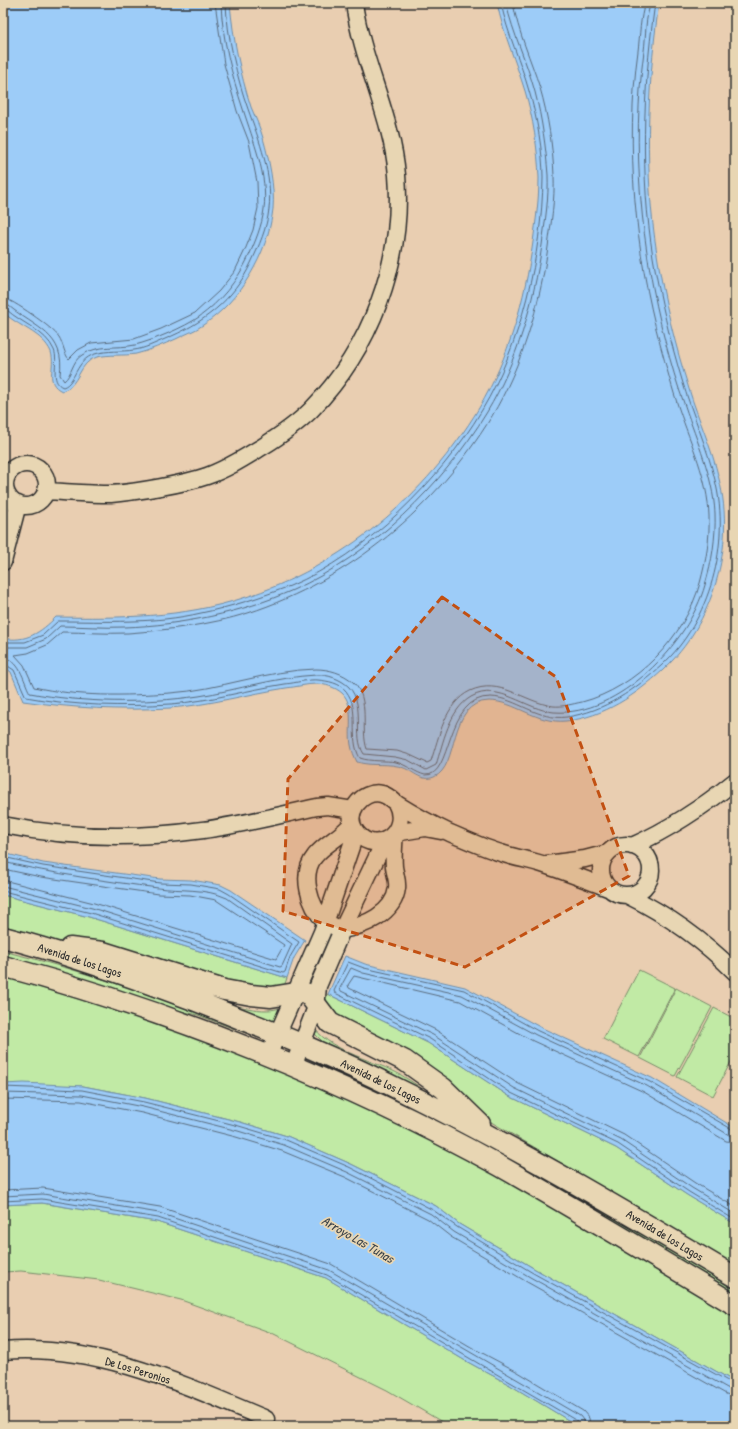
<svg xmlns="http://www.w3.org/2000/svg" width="738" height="1429" viewBox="0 0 738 1429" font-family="'Patrick Hand',sans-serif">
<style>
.green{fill:#c1eaa5;stroke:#768a68}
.water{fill:#9dccf8;stroke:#6f8ca6}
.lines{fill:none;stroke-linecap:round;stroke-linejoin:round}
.shore{stroke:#596b7d;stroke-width:1}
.minor-casing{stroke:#2b2b2b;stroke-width:19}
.tertiary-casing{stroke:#2b2b2b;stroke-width:23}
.minor{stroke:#e8d6b3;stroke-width:16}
.tertiary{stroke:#e8d6b3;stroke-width:20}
.marked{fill:#c25012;fill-opacity:0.2;stroke:#c25012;stroke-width:3;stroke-dasharray:8 5;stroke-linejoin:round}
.labels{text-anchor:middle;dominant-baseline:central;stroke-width:3.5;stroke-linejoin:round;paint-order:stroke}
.street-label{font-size:12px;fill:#2b2b2b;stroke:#e8d6b3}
.water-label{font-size:13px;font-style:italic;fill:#3c434a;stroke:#e8d6b3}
</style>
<rect width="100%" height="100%" fill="#e9ceb1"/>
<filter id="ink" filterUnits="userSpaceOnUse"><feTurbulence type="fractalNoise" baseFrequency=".025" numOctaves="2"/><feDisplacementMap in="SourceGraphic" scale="8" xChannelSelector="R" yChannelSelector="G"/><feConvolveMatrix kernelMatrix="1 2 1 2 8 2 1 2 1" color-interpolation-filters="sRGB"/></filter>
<g filter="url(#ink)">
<!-- green -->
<path class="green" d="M3,895L89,917L287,978L282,992L273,994L3,933Z
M3,951C90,972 174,1002 258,1034L256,1037L198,1015L151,1004L3,959Z
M639,970L675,988L639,1057L603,1039Z
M3,977C56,991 107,1008 158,1025C225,1048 292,1071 355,1102C486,1164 610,1240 735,1314V1382L535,1269L459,1224L436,1206L351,1164L287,1136L240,1122L145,1098L83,1086L3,1084Z
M676,988L712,1007L675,1076L640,1058Z
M328,994L428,1043L509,1096L616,1148L687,1195L735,1224V1265L486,1119L341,1025L324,1002Z
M203,997C224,1002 260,1015 280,1008L282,1010L275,1022Z
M714,1008L735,1019V1054L713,1096L677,1077Z
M315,1029C333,1052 376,1061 401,1075C413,1082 424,1090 435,1098L327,1046L314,1033Z
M311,1058L441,1116L735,1285V1295L439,1122L386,1093L312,1061Z
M42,1203L157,1222L326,1278L464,1360L510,1385L578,1426H449L387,1390L272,1333L181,1300L99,1280L21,1271L3,1272V1205Z"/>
<!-- water -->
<path class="water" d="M3,3H230C233,38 240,73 251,107C255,117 260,127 263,138C269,159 275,187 273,209C268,254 240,301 203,325C195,331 185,334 176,339C164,344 149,351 136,354C124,356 110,354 97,357C78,362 80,386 62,391C44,383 56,367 51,352C43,333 17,326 3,312Z
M497,3H661L658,10C647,93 644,172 657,254C664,300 675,345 689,389C698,419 712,448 719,479C736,545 713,624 663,670C636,695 604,717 566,721C536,724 515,701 489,701C447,702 460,767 434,777C422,782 414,772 404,768C389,762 373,767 357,762C354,756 352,751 351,745C348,730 355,705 342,693C335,687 325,684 316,684C307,684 296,687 286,688C248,694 210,705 170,708C121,711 72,708 23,701L11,672L3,666V638C26,643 41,632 56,617C120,618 182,618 243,598C342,567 426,496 479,408C509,358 525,299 533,242C536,221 539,199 539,178C538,150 533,117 525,91C516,62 503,33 497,3Z
M3,853L43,863L160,879L191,880L221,885L231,890L305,940L294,958L287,978L89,917L3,895Z
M345,956L365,964L465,987L540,1027L652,1078L735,1128V1224L687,1195L616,1148L509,1096L428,1043L328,994Z
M24,1083L83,1086L145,1098L240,1122L287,1136L351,1164L436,1206L459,1224L535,1269L735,1382V1426H578L510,1385L464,1360L326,1278L157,1222L42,1203L3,1205V1084Z"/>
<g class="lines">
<!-- shore -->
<path class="shore" d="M513,3C518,32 531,60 540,88C548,115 553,148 554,176C555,199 551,224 548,247C540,305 522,365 492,416C437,507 350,580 248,613C210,625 168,630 128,633C106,634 84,632 62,632L47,645L28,653L15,655L24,665L34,687C77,697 126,696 170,693C219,690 267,670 316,669C329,669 343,673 353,682C371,699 360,729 367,749L397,751L410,755L427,763L431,761C439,737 445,703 470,691C500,677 524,702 553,706C563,707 572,704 582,702C636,688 685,637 700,583C706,561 710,539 709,516C708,479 691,444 679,409C672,388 666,366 660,344C635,252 625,145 638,51C640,35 640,18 645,3
M3,298C12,299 53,328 59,337C63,343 65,356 69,359L78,350L91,343L134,339L161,329L195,313L219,291L235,271L245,250L253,230L258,208L257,182L249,142L237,111L224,64L215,3
M3,304L9,306C35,328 66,334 60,375L64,381C72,375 72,361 82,355C99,344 117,349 135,345C152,341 185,327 199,317C220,302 237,281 248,258C255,242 262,226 264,209C268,175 253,141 243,109C232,76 222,38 221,3
M3,309L7,310C21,323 46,331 54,350C59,361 49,382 63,387C76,383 75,360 95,354C107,350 122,352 134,350C144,349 156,343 165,339C202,324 234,300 251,263C259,246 267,228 269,209C273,175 259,140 248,109C237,78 227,36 226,3
M3,642H25L43,635L58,621C105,621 155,624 201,613C231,607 261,597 290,586C366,554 440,481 482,410C521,345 542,254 543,178C543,152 537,117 529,91C521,62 507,33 501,3
M3,647H27L46,639L60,626C82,626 104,628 125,627C182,625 241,613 293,590C371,555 443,485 487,412C517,362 534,302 542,245C545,222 549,198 548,175C546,148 542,119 535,92C527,62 513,34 506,3
M3,658C20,659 23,680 30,693C84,703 144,704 199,696C238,690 276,677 316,675C327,674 341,679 349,687C366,706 352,736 364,754L395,757L408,760L426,770L436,765C443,743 449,710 471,697C499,681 526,710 554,712C618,717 689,643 705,585C712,562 716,538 715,513C713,476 697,442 685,406C677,385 671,363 665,341C641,248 631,146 644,51C646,36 645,17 651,3
M3,663L14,670L26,697C73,706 124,707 171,704C210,701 247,690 285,684C296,683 308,679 318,680C328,681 340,683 346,691C361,710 348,738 360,758C371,762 385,760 396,762C407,765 416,773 425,775C453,778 444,696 491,697C517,698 538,721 567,717C605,711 635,690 662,665C710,621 731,543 715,480C707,446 692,414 682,380C670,340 660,299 653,257C640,175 643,92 654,10L657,3
M3,857L43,866L160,883L191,884L220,889L229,894L299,942L290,957L285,972L283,973L91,913L3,891
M3,862C54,874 106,881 158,888C181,891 205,888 227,898L292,944L282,966L280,967L92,908L3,886
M3,869L41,877L158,894L190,895L216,900L284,945L276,959L94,903L3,880
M3,1087L82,1090L144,1102L239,1126L286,1140L349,1167L433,1210L457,1227L533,1273L735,1385
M3,1093L82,1095L143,1107L238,1131L284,1145L347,1172L431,1214L454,1232L530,1277L729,1389L735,1390
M3,1099L81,1101L142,1113L236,1137L282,1151L345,1177L428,1219L451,1237L527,1282L726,1394L735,1396
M735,1131L650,1082L538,1031L464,990L364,968L348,962L334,991L335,993L430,1039L511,1093L618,1144L689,1192L735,1220
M735,1136L729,1135L647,1086L536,1035L462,995L363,973L351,968L340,988L341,991L433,1035L514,1088L621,1140L692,1188L735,1214
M735,1142L726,1141L644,1092L533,1041L460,1001L354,976L348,985L349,988L436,1030L517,1083L624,1135L695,1183L735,1207
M3,1190L43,1188L160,1207L331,1264L471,1347L518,1372L583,1411L589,1418L590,1426
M3,1196L43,1194L159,1213L329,1270L580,1416L583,1420L584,1426
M3,1201L42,1199L158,1218L327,1275L577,1421L579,1426"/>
<!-- minor casing -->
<g class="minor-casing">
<path id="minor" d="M5 485a21 21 0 1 1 42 0a21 21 0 1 1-42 0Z
M46,491C67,492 89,494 111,494C136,492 184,484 207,476C227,469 244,458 262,447C278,437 297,424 311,410C371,349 404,261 397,175C392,116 362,62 354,3
M3,562L18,504
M396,803C411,831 377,857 357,833C342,815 361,789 382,794C389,796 392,800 397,804C413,814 433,825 450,833C467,840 484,848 501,853C515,858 531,860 545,865C566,872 587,880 608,888
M352,823C342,837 325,843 315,856C300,874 309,906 325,921C329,925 336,927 342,930C364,926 394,914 397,888C398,881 395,874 394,867C393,855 394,844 395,833L425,828L441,831
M3,825C68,838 138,839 203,830C241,825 279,815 317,807L328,806L353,810
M601 870a25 25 0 1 1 50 0a25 25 0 1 1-50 0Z
M632,846C670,829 703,807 735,781
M547,864L585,859L608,853
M627,895C666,914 704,941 735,972
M268,1056L322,932L356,832
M293,1067L316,1007L318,986L342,930L385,840
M3,1351C95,1343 183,1384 266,1419"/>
</g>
<!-- tertiary casing -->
<g class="tertiary-casing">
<path id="tertiary" d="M3,937C69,954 133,977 196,1001C269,1030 342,1060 412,1096C523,1151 629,1214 735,1277
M70,948L103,952L224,990L251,995L271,997L302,992L308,994L330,1023L405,1061L443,1088L480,1124
M3,966C173,1012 346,1081 500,1166C579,1211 657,1258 735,1305"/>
</g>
<!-- minor -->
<use href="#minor" class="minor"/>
<!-- tertiary -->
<use href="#tertiary" class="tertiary"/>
</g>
</g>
<!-- marked area -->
<path class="marked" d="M442,597L556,677L629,876L465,967L283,911L288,779Z"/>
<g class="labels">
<!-- street labels -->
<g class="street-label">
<text transform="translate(80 960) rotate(18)">Avenida de los Lagos</text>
<text transform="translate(381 1081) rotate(26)">Avenida de los Lagos</text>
<text transform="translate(665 1235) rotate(31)">Avenida de los Lagos</text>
<text transform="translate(138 1370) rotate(17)">De Los Peronios</text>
</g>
<!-- water labels -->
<g class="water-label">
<text transform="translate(358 1239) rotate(30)">Arroyo Las Tunas</text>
</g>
</g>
<!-- margin -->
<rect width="738" height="1429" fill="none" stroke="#e8d6b3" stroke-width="16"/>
<rect x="8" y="8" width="722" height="1413" fill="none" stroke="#2b2b2b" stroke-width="1.5" filter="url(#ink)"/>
</svg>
